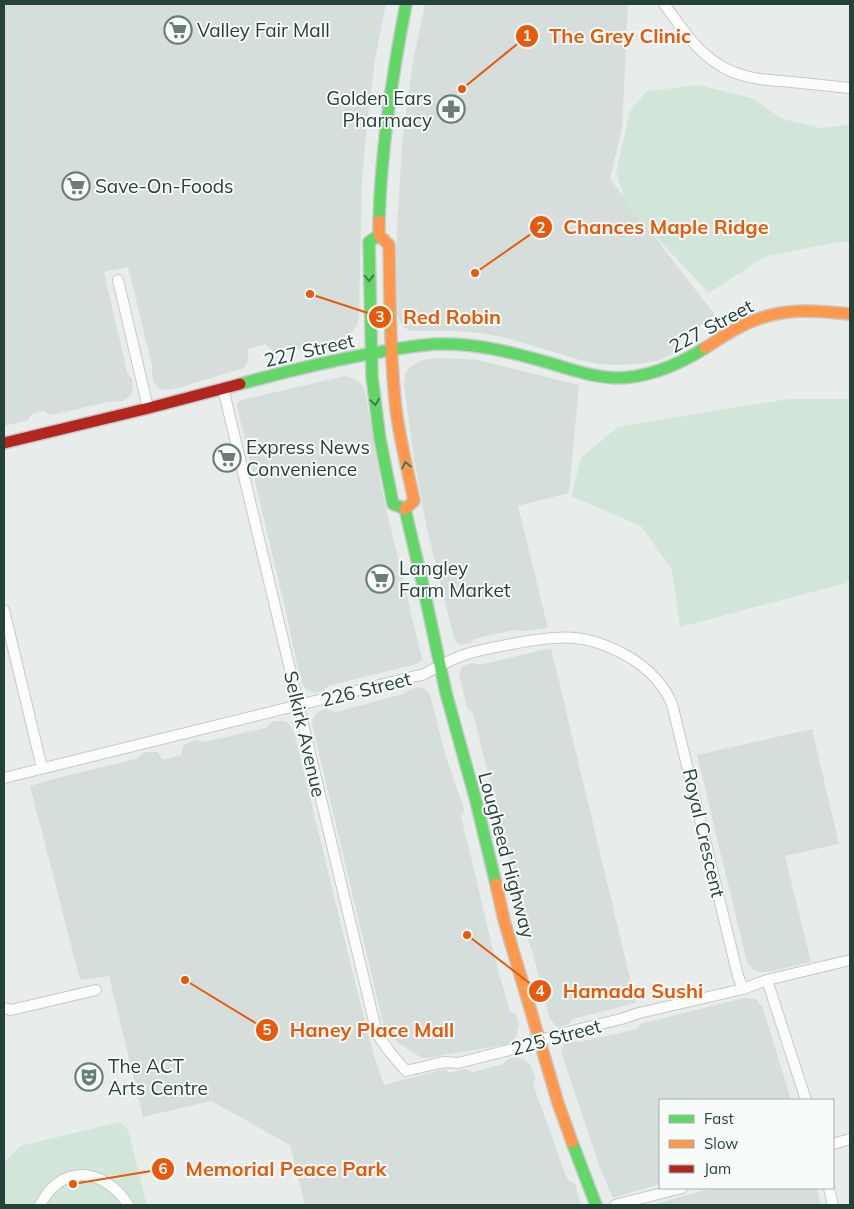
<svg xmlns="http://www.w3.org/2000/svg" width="854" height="1209" viewBox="0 0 854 1209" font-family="Mulish,sans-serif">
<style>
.built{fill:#d6dedb}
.green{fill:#d1e6d8}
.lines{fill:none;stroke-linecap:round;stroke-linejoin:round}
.street-casing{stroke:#c5cac8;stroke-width:12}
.fast-casing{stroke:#c3cbc8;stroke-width:14}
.slow-casing{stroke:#c3cbc8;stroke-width:14}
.jam-casing{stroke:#c3cbc8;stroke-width:14}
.street{stroke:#fcfcfc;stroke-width:10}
.fast{stroke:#63d668;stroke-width:11}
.slow{stroke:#ff974d;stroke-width:11}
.jam{stroke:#b3261e;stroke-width:11}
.oneway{stroke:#3d7d4c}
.labels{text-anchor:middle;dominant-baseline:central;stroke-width:4;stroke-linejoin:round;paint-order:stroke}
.poi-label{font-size:19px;fill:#24423a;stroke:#f7fbf9;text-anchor:start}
.street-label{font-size:19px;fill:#24423a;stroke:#f7fbf9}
.leader{fill:none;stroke:#e8590c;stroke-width:2}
.callout-dot{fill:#e8590c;stroke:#f7fbf9;stroke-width:2}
.mark-label{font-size:15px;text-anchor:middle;font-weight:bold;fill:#fff}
.callout-label{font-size:20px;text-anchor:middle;font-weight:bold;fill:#e8590c;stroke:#f7fbf9;stroke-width:4;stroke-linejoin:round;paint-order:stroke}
</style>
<rect width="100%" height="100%" fill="#e8edeb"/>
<!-- built -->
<path class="built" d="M4,4H386L375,60L367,123L362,179L359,318L357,325L350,334L339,339L282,353L273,351L265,344L248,349V360L247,364L244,368L178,388L166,390H163L159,388L153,382L152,376V365L128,267L104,272L127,372L132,379L133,386L131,395L123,401L107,402L52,415L48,414L44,411L32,414L28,420L4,426Z
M425,4H628L622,128L610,179L715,315L682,339L673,354L659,360L641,364L613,365L600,364L580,360L506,338L480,333L453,331H411L403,327L398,316L396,270L397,229L402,144L412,67Z
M439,358L468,359L483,361L579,385L569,493L518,506L548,628L523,631L516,630L509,631L474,639L472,643L461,645L455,641L453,635L427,529L414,459L404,385L405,374L408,369L413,365L423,360Z
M345,376L353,378L360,383L365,390L382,491L422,659L420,662L413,665L328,686L323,691L315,693L308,691L302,684L292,642L289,625L237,406L239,401L241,400Z
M551,648L636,1003L573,1019L569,1024L559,1027L555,1025L549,1017L533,954L514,900V898L517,890L473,713L467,708L459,674L462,667L468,664L473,663L479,665Z
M418,687L425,689L430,695L445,754L464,809L463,814L461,816L462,820L496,962L509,1008L510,1011L516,1015L519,1024L516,1037L512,1042L508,1044L428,1058H422L403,1046L389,1036L385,1031L312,724V721L316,714L321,710L326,709L336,712L403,694L411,689Z
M274,721H283L287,722L291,726L294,732L355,982L374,1056L384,1085L445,1069H447L448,1073L465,1069L473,1072L503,1064L509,1058L515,1057L524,1059L531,1066L535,1078L533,1084L567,1179L575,1184L581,1205H305L290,1145L211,1101L143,1117L109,976L80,980L30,786L57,778L136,759L142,754L146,752H157L163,760L181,755L183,747L187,743L196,740L205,742L265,728Z
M812,729L839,844L785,856L811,962L769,972H758L752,969L747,962L697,755Z
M743,998L756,999L763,1008L791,1100H660V1184L613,1198L601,1171L562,1055L561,1050L563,1045L568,1041L579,1042L638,1029L640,1024Z
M714,1188H817L821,1205H651Z"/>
<!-- green -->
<path class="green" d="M698,85L752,98L782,119L822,128L850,124V242H840L766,256L709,293L627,206L616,172L630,111L647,91Z
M789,399H850V582L680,627L672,570L641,526L571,496L581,458L618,427L689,415Z
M120,1122L128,1129L147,1205H4V1163L20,1146Z"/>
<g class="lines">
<!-- street casing -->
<g class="street-casing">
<path id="street" d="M664,4C680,25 695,50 718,64C740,79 767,80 792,82C812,84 831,86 850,88
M118,280L148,408
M223,388L377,1034L389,1051L406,1071L435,1064L445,1062L458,1063L513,1049L564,1033L621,1019L639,1013L743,989L767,980L850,960
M4,610L42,768
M4,778L416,676L422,675C436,668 449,660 464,655C479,650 496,647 512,644C559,635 586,632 629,657C649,669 663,683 672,704L728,935L738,976L743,989
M767,980L806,1100
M4,1008L11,1010L96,990
M833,1144L850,1139
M829,1188L833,1205
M40,1205C54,1178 79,1166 107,1183C116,1189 123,1196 128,1205
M615,1205L682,1188"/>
</g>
<!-- fast casing -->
<g class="fast-casing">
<path id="fast" d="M379,221C381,148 392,76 406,4
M379,235L369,242L372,377L380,439L393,504L405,509
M240,384C284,372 329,361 374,353C395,349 416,345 438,344C475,343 511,352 546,362C569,369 592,377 616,378C649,378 678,365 705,348
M405,509L422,581L446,693L476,801L496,884
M572,1142L596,1205"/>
</g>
<!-- slow casing -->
<g class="slow-casing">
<path id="slow" d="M379,221V235L389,245C390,300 390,356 396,410C400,441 408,471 414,501L405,509
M705,348C724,336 743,323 764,317C792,308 821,311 850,314
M496,884L504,920L558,1103L572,1142"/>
</g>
<!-- jam casing -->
<g class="jam-casing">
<path id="jam" d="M4,443L149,408L240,384"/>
</g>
<!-- street -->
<use href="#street" class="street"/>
<!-- fast -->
<use href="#fast" class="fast"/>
<!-- slow -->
<use href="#slow" class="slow"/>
<!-- jam -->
<use href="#jam" class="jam"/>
</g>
<!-- one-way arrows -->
<defs><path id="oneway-chevron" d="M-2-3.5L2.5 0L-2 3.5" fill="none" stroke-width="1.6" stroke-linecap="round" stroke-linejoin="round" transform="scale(1.25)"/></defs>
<g class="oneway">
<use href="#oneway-chevron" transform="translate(369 278) rotate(88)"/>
<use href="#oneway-chevron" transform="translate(375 402) rotate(82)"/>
<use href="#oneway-chevron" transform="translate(406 465) rotate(-102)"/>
</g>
<!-- icons -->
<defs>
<g id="supermarket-ring" transform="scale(1.4375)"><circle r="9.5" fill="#f7fbf9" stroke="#697e78" stroke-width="1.5"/><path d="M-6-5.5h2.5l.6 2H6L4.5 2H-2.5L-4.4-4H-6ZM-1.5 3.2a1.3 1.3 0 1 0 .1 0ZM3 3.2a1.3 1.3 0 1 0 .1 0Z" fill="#697e78"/></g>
<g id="pharmacy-ring" transform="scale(1.4375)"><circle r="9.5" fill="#f7fbf9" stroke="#697e78" stroke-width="1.5"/><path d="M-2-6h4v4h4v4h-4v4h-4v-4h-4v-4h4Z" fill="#697e78"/></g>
<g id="theatre-ring" transform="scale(1.4375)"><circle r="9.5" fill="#f7fbf9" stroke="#697e78" stroke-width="1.5"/><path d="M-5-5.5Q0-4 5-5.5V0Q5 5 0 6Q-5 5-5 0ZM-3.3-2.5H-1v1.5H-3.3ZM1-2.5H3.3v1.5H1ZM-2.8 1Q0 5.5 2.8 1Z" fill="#697e78"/></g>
</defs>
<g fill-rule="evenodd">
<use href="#supermarket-ring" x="178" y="30"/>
<use href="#pharmacy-ring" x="451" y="109"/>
<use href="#supermarket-ring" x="76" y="186"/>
<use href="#supermarket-ring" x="227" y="458"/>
<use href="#supermarket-ring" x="380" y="579"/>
<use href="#theatre-ring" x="89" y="1077"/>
</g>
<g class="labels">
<!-- poi labels -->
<g class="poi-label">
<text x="197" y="30">Valley Fair Mall</text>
<text x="432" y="98" text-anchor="end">Golden Ears<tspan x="432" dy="22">Pharmacy</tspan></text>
<text x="95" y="186">Save-On-Foods</text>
<text x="246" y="447">Express News<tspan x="246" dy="22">Convenience</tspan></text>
<text x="399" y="568">Langley<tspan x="399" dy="22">Farm Market</tspan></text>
<text x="108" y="1066">The ACT<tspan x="108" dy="22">Arts Centre</tspan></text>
</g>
<!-- street labels -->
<g class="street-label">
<text transform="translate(711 326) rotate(-28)">227 Street</text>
<text transform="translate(309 350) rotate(-13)">227 Street</text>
<text transform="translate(366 689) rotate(-14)">226 Street</text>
<text transform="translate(305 734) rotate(77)">Selkirk Avenue</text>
<text transform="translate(704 833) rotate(77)">Royal Crescent</text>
<text transform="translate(507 855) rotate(75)">Lougheed Highway</text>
<text transform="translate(556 1037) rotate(-15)">225 Street</text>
</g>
</g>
<!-- callouts -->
<path class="leader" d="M462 89L527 36M475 273L541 227M310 294L380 317M467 935L540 991M185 980L267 1030M73 1184L163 1169"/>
<g class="callout-dot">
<circle cx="462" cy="89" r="5"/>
<circle cx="475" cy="273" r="5"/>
<circle cx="310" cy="294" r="5"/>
<circle cx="467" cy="935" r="5"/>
<circle cx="185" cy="980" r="5"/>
<circle cx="73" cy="1184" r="5"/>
<circle cx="527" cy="36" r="12"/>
<circle cx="541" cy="227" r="12"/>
<circle cx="380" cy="317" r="12"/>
<circle cx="540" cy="991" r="12"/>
<circle cx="267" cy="1030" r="12"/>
<circle cx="163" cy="1169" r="12"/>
</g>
<g class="mark-label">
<text x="527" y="41">1</text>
<text x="541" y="233">2</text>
<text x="380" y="322">3</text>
<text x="540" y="996">4</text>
<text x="267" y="1035">5</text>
<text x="163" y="1174">6</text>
</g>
<g class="callout-label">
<text x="620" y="43">The Grey Clinic</text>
<text x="666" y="234">Chances Maple Ridge</text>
<text x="452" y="324">Red Robin</text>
<text x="633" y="998">Hamada Sushi</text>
<text x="372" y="1037">Haney Place Mall</text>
<text x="286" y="1176">Memorial Peace Park</text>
</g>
<!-- border -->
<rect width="854" height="1209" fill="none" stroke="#24423a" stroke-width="10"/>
<!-- legend -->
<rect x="659" y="1099" width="175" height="90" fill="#f7fbf9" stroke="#a3b1ad"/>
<rect x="669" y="1115" width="25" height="8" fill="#63d668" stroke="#a3b1ad"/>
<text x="704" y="1124" font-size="15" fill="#24423a">Fast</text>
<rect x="669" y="1140" width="25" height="8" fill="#ff974d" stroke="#a3b1ad"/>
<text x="704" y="1149" font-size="15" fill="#24423a">Slow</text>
<rect x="669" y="1165" width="25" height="8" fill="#b3261e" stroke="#a3b1ad"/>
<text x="704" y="1174" font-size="15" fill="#24423a">Jam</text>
</svg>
